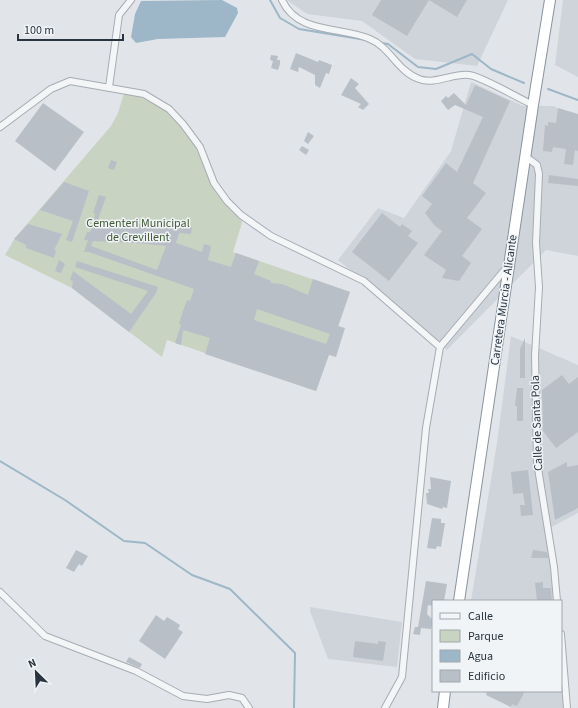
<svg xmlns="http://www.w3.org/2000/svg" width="578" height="708" viewBox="0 0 578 708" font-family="'Source Sans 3',sans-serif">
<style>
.built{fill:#cfd4db}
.green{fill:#c8d3c2}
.water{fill:#9db7c8}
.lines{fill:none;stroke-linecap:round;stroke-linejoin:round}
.stream{stroke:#9db7c8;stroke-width:2}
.building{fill:#b8bfc6;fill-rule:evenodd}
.minor-casing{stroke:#a6acb3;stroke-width:8}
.trunk-casing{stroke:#88949f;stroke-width:12}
.minor{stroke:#f3f5f7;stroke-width:6}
.trunk{stroke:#fff;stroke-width:10}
.labels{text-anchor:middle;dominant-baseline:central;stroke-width:3;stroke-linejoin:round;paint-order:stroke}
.park-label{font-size:12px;fill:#425c37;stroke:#f0f4f6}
.street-label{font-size:12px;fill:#293440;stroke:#f0f4f6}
</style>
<rect width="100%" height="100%" fill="#e1e5e9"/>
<!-- built -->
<path class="built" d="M287,0H508L477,66L415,59L362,21L307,14Z
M563,0H578V77L555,65Z
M471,82L523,106H553L578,117V256L546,250L447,350L338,260L378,208L404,218L451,151Z
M511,336L578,365V513L546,530L554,601H471L497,443Z
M310,607L402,622L397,667L328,659L310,611Z
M561,670L565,708H512L482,691H561Z"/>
<!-- green -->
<path class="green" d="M124,93L134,94L164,109L180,124L194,144L215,191L241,219L242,223L233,252L350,292L316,391L167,340L162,357L72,288L5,255L15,238L111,126L118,113Z"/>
<!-- water -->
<path class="water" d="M222,0L237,8L238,13L225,37L158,39L136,43L131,37L135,14L141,1Z"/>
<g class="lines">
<!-- stream -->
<path class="stream" d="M270,0L280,18L299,29L366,40
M381,43L388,44L418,67L436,69L472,54L491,69L524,83
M548,89L578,100
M0,461L65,500L124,541L145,543L192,575L230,589L295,653L294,708"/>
</g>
<!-- building -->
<path class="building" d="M381,0H429L407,36L372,15Z
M429,0H467L457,17Z
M296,53L318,62L319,60L332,65L329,74L326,73L320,88L315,85V75L299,67L298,72L290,69Z
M271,55L278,56L277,60H280V64L278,70L271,68L273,61L270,60Z
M351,78L359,84L355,88L369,104L363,110L358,107L361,104L341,95Z
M475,85L510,101L473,183L486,193L467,218L482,229L462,256L471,263L459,281L442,278L446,270L424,255L442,231L435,226L425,213L432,204L422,196L446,163L457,172L483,117L455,105L448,110L441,101L446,96L448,98L454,93L466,105Z
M43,103L84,132L55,171L15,141Z
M558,108L578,114V151L575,150L573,165L564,164L566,149L553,147L552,152L543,151L545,125L548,126V122L556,123Z
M308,132L314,136L308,144L304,141Z
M302,146L309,150L306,155L299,150Z
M111,160L117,162L114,170L108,168Z
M549,175L578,179V186L548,183Z
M64,182L89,191L72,242L66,240L73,221L40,210Z
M99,195L106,197L97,222L192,227L191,234L179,233L176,243L202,252L204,244L211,246L208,260L231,267L236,253L259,261L254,274L271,281V283L282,284L308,295L313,279L350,292L338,326L345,328L336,357L329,355L316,391L205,354L210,338L183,330L181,345L175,343L181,325L179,324L181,317L187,300L190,301L194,289L89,252H84L88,240H84L87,232H90L94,223L95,213H93ZM93,241L136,243L166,246L157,270L91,246ZM257,309L330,334L326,344L254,320Z
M382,213L400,227L402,224L412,231L408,236L418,243L389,281L352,252Z
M28,224L62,234L54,250L56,251L54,258L26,248V245L14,239Z
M59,260L65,264L61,273L55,271Z
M77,261L158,287L156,293L129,332L72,288L73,281L70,280L73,271L131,314L148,291L75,267Z
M525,338V378H520V349Z
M562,375L569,384L578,377V432L556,448L543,431L542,390Z
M517,388H523V421H517V406H515Z
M567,462V467L578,465V508L555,520L548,472Z
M528,470L533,515L521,516L520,505H525L523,493L513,494L511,472Z
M430,477L451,481L447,508L443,507L442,509L427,504L426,493H429L428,489H431Z
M432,518L441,519V523H445L441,547L437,546L436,549L427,548Z
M76,550L88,556L82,566L79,564L74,572L66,568Z
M533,550L547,552L548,558H531Z
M426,581L447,584L444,601H433V606L428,605L427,614L433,620L431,629L421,628L420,635L413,634L415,627H418Z
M543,582V588H551L552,601H537L535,583Z
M156,615L164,621L167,617L180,625L178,629L183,632L165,659L139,641Z
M355,641L378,644V641L386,642L383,661L353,657Z
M129,657L142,664L140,668L126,662Z
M488,691H519L524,693L517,706L512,704L511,707L486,695Z"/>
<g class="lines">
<!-- minor casing -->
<g class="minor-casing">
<path id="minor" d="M282,0C298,35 341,26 370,39C390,47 397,71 419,79C435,85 453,73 469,75C483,77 518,98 533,105
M109,87L119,15L131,0
M0,127L51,89L70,81L144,94L169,109L183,124L200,147L214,183L227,201L241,215L271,236L364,281L440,347L508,266
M525,156L537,165L539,174L536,243L539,287L535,356L537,462L554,567L557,601
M0,592L45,636L136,671L183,696L207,699L229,695L242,698L249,708
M561,634L567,708
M385,708L402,677L426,428L440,347"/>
</g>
<!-- trunk casing -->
<g class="trunk-casing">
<path id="trunk" d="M459,601L533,105L550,0
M443,708L445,691"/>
</g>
<!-- minor -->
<use href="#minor" class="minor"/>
<!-- trunk -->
<use href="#trunk" class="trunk"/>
</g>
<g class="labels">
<!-- park labels -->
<g class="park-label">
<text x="138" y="223">Cementeri Municipal<tspan x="138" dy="14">de Crevillent</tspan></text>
</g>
<!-- street labels -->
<g class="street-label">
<text transform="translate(504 300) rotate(-82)">Carretera Murcia - Alicante</text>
<text transform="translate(537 423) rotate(-92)">Calle de Santa Pola</text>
</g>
</g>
<!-- legend -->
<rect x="432" y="600" width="130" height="92" fill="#f0f4f6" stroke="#a0a7ad"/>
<rect x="440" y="613" width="20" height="6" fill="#f3f5f7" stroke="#a0a7ad"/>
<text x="468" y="620" font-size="12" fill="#293440">Calle</text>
<rect x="440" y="630" width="20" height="12" fill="#c8d3c2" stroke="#a0a7ad"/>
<text x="468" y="640" font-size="12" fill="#293440">Parque</text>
<rect x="440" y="650" width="20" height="12" fill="#9db7c8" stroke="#a0a7ad"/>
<text x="468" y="660" font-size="12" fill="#293440">Agua</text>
<rect x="440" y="670" width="20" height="12" fill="#b8bfc6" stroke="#a0a7ad"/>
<text x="468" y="680" font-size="12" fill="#293440">Edificio</text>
<!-- north arrow -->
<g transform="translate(36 672) rotate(336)" stroke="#f0f4f6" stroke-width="3" paint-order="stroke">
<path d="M0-3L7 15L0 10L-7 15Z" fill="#293440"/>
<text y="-6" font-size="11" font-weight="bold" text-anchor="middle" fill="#293440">N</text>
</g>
<!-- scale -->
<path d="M18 34v6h105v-6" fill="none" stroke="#293440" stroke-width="2"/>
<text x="24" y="34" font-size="12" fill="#293440" stroke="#f0f4f6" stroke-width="3" paint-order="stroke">100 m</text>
</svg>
